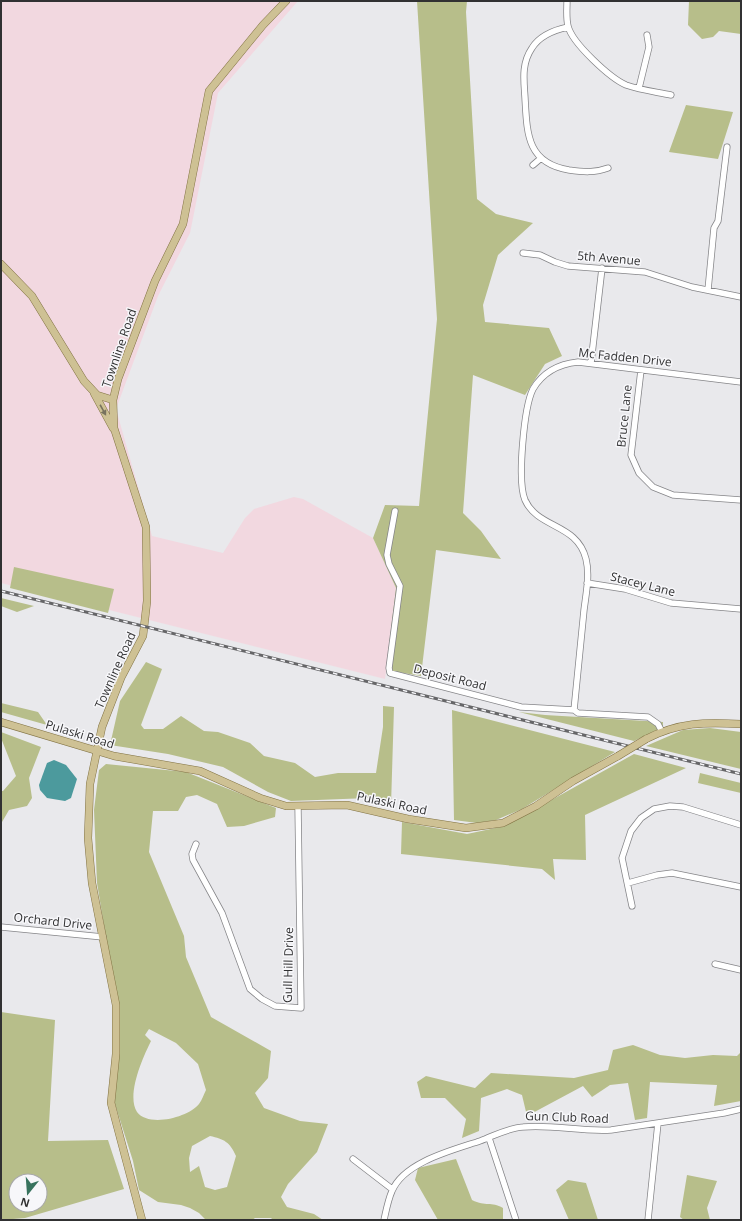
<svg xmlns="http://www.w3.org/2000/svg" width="742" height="1221" viewBox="0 0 742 1221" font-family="'Open Sans',sans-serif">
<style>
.industrial{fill:#f2d8e0}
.green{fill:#b7be8a;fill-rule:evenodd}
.water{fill:#4c9a9d}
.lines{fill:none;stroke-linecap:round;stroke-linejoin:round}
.minor-casing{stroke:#858588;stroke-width:7}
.major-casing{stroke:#827344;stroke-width:8}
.minor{stroke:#fff;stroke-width:5.5}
.major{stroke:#cec194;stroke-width:7}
.rail-casing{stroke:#666668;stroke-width:3}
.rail{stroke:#f7f7fa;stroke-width:1.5;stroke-dasharray:4.5;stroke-linecap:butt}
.major-bridge-casing{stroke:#827344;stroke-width:8;stroke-linecap:butt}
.major-bridge{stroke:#cec194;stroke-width:7}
.oneway{fill:#78725e}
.labels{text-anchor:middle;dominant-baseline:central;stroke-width:3;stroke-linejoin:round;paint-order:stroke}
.street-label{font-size:12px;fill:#313132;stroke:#f7f7fa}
</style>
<rect width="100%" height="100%" fill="#e9e9ec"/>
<!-- industrial -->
<path class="industrial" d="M1,1H298L218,93L190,233L158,296L116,409L152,536L223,553L245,518L254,509L294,497L303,499L373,538L396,588L385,679L1,583Z"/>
<!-- green -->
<path class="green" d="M417,1H467L466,12L477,199L496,214L533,223L498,255L483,305L485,322L549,328L562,356L545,364L525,395L473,375L463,513L481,531L501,559L436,550L421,676L386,670L396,588L373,538L385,505L419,506L437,319Z
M689,1H741V34L719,31L713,37L702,39L688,25Z
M686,105L733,112L718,159L669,152Z
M14,567L114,589L108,613L10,588Z
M1,598L34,606L17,612L1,606Z
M146,662L162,669L141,725L144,729H163L181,716L204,731L218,732L250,743L264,756L295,763L315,777L338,773H376L383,727V706L394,707L391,806L369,798L291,801L268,792L223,767L168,754L110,745L120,701Z
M1,703L38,712L47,725L1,712Z
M452,710L615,752L522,809L496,820L477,823L454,820Z
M519,712L545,715L663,722V727L634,741Z
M710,728L741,732V769L646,746L683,730Z
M1,732L41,747L29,778L32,798L27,806L9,810L2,822L1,839V791H3L16,776L1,738Z
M634,754L686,768L585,815L586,860L553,859L555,880L542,869L401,854L402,822L467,834L505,826Z
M106,764L186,772L276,808L275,817L244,826L227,827L217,804L197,795L186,797L178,811H153L149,852L184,936L186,957L211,1017L271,1051L268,1078L255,1093L264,1108L300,1121L328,1124L317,1152L288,1184L281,1197L287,1207L314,1214L323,1220H273L271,1218H255L252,1220H206L199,1213L190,1208L181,1205L158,1202L139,1190L133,1161L114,1101L119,1016L97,883L94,810L99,770ZM149,1029L176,1043L198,1064L206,1090C204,1094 202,1100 199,1104C189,1117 149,1128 137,1112C126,1095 143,1057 151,1041L145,1035ZM210,1136C224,1139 230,1142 236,1156L227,1187L215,1190L205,1187L199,1166L190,1172L189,1158L192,1146Z
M700,773L741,783V793L698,783Z
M1,1012L55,1020L48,1141L108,1140L124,1189L25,1218L1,1220ZM16,1181H40V1205H16Z
M633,1045L660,1055L685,1058L713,1055L737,1056L741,1052V1101L714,1106L717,1085L650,1082L647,1118L635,1120L628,1083L610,1085L592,1097L583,1086L527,1116L522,1095L507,1089L481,1098L479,1131L462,1138L466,1119L445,1098H421L417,1082L426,1076L475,1088L491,1073L574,1078L608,1070L613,1050Z
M456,1159L472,1200C486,1207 491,1201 503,1208V1220H438L415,1180L418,1168Z
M687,1175L717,1181L707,1208L710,1220H684L680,1217Z
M568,1180L586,1183L598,1220H569L556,1190Z"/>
<!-- water -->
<path class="water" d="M54,760L66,765L77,779L71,798L65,801L47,798L40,790L39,785L47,763Z"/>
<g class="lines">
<!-- minor casing -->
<g class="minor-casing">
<path id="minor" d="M567,1C567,9 566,18 568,26C572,43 610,78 626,85C640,90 657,92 671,95
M568,27C554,30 540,35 532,48C521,64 524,81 525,98C527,134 527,163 569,170C583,172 595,173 608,168
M639,88L649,47L647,35
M533,165L540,159
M523,253L540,255L555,262L568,266L645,272L692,287L741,297
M708,290L714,228L718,221L727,147
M591,363L602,268
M641,370L631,455L639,473L653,487L673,495L741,500
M395,511L387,555L389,564L400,586L389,668L390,673L521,707L574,710L578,713L648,717L658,724L662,732
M587,583L625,589L671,603L741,609
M574,710C577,677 581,643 584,610C586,594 590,575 586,559C577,523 538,529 525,500C517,481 524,407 533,389C543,372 559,364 578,362L741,382
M196,844L192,854L193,860L222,913L250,989L262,999L275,1006L301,1008L298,807
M628,883L657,875L672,873L741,887
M632,906L622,858L631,831L641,818L654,809L670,806L683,807L741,825
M1,927L103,937
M715,964L741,970
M489,1138L516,1220
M353,1159L392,1189
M384,1220C386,1211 388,1200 392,1191C404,1162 453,1150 480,1141C494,1136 507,1128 523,1127C552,1124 581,1132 611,1130L724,1113L741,1109
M648,1220L658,1123"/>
</g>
<!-- major casing -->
<g class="major-casing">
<path id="major" d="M1,264L32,296L84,381L97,395L113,400
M94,393L113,428
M1,722L114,756L200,771L260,798L286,806L347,805L408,819L466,828L503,823L536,806L573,781L618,756
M646,739C679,722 705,722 741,724
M142,1220L111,1103L116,1054V1005L92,883L88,838L90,784L102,727L121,678L143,636L147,601L146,527L114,428L113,400L118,379L155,281L183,224L209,91L263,25L286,1"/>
</g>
<!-- minor -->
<use href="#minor" class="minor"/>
<!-- major -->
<use href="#major" class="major"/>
<!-- rail casing -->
<g class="rail-casing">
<path id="rail" d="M1,591L741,774"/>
</g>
<!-- rail -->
<use href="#rail" class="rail"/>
<!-- major-bridge casing -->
<g class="major-bridge-casing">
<path id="major-bridge" d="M618,756L646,739"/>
</g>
<!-- major-bridge -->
<use href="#major-bridge" class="major-bridge"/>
</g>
<!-- one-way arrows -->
<defs><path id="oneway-solid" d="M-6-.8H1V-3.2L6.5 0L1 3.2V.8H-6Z"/></defs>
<use class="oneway" href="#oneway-solid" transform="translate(103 410) rotate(61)"/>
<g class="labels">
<!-- street labels -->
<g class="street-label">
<text transform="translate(609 258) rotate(5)">5th Avenue</text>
<text transform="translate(119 348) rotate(-71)">Townline Road</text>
<text transform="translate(625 357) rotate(6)">Mc Fadden Drive</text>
<text transform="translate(624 416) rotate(-84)">Bruce Lane</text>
<text transform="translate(643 584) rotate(14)">Stacey Lane</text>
<text transform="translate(115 670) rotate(-66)">Townline Road</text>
<text transform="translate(450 677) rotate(14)">Deposit Road</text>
<text transform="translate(80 734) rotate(17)">Pulaski Road</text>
<text transform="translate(392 803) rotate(12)">Pulaski Road</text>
<text transform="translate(53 921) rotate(6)">Orchard Drive</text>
<text transform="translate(288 965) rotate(-89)">Gull Hill Drive</text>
<text transform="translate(567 1117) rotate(2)">Gun Club Road</text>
</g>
</g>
<!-- border -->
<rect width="742" height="1221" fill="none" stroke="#313132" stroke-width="4"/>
<!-- north arrow -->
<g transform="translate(28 1193) rotate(197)"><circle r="19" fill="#f7f7fa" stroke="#a8a8aa"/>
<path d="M0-3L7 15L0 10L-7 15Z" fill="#38735e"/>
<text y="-6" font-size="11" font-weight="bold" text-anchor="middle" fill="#313132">N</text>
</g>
</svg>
